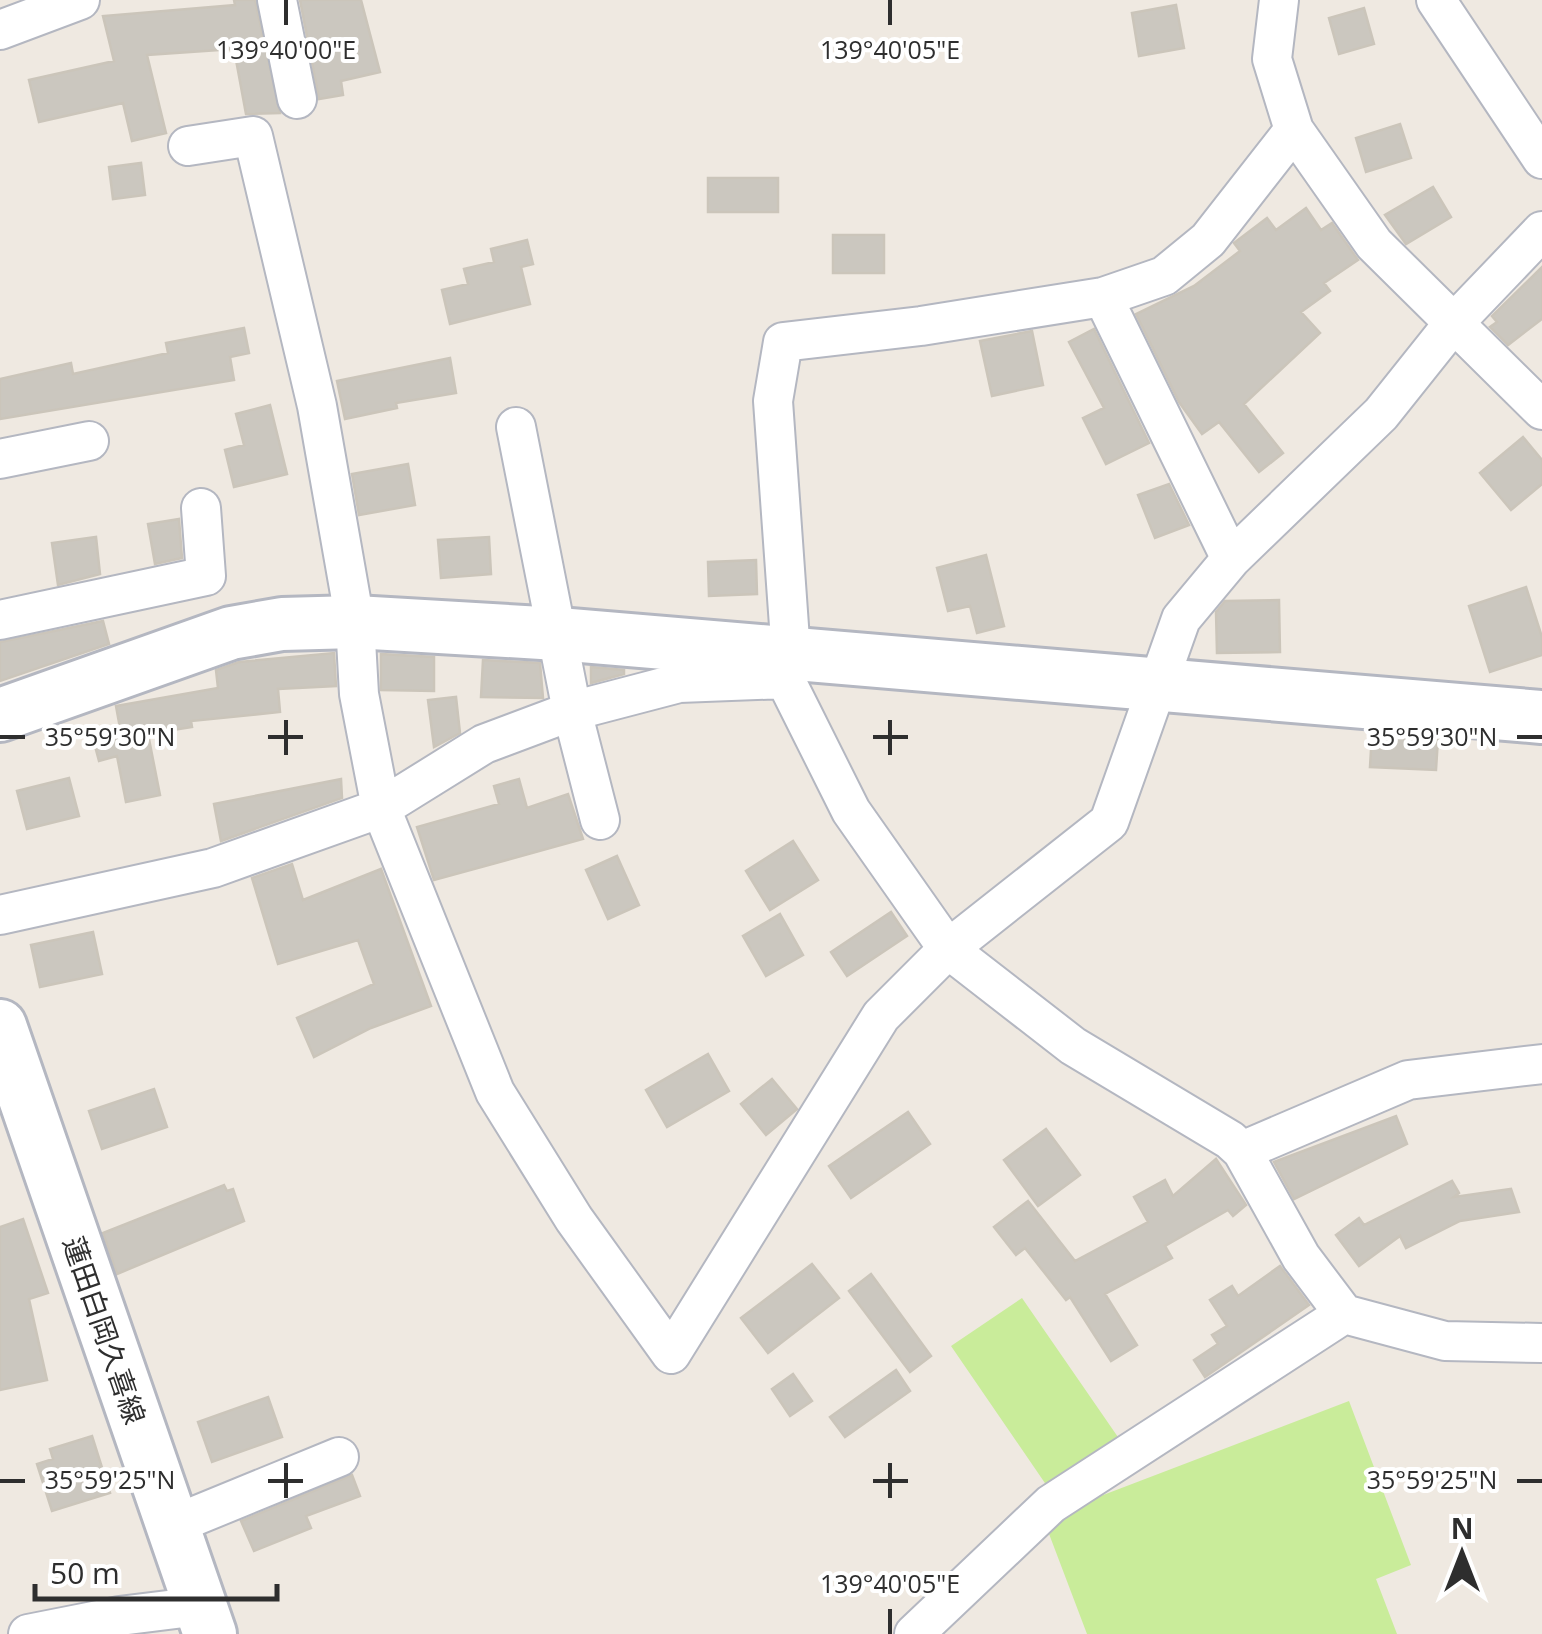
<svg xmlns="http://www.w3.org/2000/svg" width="1542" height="1634" viewBox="0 0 1542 1634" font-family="'Open Sans','Noto Sans JP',sans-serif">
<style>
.pitch{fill:#c9ec9a}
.building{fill:#cbc7bf;stroke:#cbc5ba;stroke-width:2.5}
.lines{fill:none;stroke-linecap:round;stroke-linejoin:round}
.street-casing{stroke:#b4b7c1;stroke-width:42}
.secondary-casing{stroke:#b4b7c1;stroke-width:58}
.street{stroke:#fff;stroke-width:38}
.secondary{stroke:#fff;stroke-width:52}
.ticks{fill:none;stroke:#2e2e2e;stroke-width:4}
.labels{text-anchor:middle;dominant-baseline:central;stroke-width:8;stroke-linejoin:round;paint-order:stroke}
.street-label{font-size:28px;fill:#2e2e2e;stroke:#fff}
.ticks-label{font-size:25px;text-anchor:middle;fill:#2e2e2e;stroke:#fff;stroke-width:8;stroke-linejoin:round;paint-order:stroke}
</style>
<rect width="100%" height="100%" fill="#efe9e1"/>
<!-- pitch -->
<path class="pitch" d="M1022,1298L1120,1440L1049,1489L951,1346Z
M1349,1401L1411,1565L1376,1579L1397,1634H1087L1043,1518Z"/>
<!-- building -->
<path class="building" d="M234,0H255L280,113L246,114L234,49L147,55L166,133L132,141L123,103L39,122L29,80L114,61L103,16L235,5Z
M300,0H361L380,72L341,81L343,95L319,99Z
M1176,5L1184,48L1139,56L1132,13Z
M1364,8L1374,44L1339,54L1329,18Z
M1400,124L1411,158L1366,172L1356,138Z
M141,163L145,195L113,199L109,167Z
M708,178H778V212H708Z
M1433,187L1451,217L1406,244L1385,215Z
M1306,208L1321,230L1332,223L1358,260L1324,283L1330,291L1301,312L1320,333L1244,404L1283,453L1259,472L1219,422L1202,434L1179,402L1136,314L1194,286L1240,251L1234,243L1267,218L1276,230Z
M833,235H884V273H833Z
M527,240L533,264L521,267L530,304L450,324L442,290L468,284L464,269L494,262L491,249Z
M1542,267V319L1508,345L1490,327L1497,322L1492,316Z
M244,328L249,353L230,357L234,380L0,419V379L71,363L73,374L168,353L166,343Z
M1094,329L1149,443L1106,464L1083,418L1104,408L1069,342Z
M1032,331L1043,385L992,396L980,341Z
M450,358L456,393L396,403L397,408L345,419L337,381Z
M270,405L287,474L234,487L225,450L244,445L236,414Z
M1523,437L1542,460V484L1511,510L1480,473Z
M408,464L415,505L359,515L352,474Z
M1169,484L1189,525L1155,538L1138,495Z
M179,519L182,558L155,564L148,524Z
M96,537L100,574L58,585L52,543Z
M489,537L491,574L441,578L438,540Z
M986,555L1004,626L977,633L970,606L948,611L937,568Z
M756,560L757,594L709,596L708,562Z
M1526,587L1542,637V655L1490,672L1469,606Z
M1279,600L1280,652L1217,653L1216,612L1225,601Z
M103,621L109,644L0,681V642Z
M334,653L336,686L278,689L280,712L191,721L192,727L148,734L160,795L126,802L117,756L99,761L92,735L120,728L116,706L218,688L216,670L239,662Z
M381,654L434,657V691L381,690Z
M483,660L540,663L543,698L481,697Z
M591,667L624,670V674L591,683Z
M456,697L460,733L434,747L428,700Z
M1372,733L1438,738L1436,770L1370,767Z
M69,778L79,816L27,829L17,791Z
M341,779L342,798L221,841L214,804Z
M519,779L527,808L568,794L583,839L434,880L417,827L499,804L494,786Z
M793,841L818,880L770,910L746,871Z
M617,856L639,905L608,919L586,870Z
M292,864L303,900L381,869L431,1006L371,1028L314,1057L297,1018L374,984L358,940L278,964L252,878Z
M891,912L907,936L847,976L831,952Z
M780,914L803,955L766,976L743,936Z
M93,932L102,974L40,987L31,945Z
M708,1054L729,1091L667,1127L646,1090Z
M772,1079L797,1109L766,1135L741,1104Z
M154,1089L167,1127L102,1149L89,1111Z
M908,1112L930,1144L851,1198L829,1166Z
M1396,1116L1407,1144L1294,1199L1274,1162Z
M1046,1129L1080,1175L1038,1206L1004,1160Z
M1216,1159L1246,1205L1233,1216L1228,1210L1165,1246L1172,1258L1105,1294L1137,1345L1111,1361L1070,1297L1066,1300L1025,1248L1016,1255L994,1227L1028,1201L1075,1261L1148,1222L1134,1197L1165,1180L1173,1196Z
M1452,1181L1459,1193L1454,1197L1511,1189L1519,1212L1460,1221L1406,1248L1400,1236L1359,1266L1336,1235L1359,1218L1364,1225Z
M224,1185L227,1191L233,1189L244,1221L117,1274L103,1233Z
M23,1219L48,1293L29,1299L47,1380L0,1390V1227Z
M812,1264L839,1298L768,1353L741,1318Z
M1280,1266L1309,1305L1205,1377L1194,1360L1218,1344L1212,1335L1227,1326L1210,1300L1232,1286L1238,1296Z
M871,1274L931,1356L910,1372L849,1291Z
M896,1370L910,1391L845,1437L830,1417Z
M793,1374L812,1401L790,1416L772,1389Z
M268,1397L282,1437L212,1462L198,1422Z
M92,1436L110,1493L52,1511L37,1464L53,1459L50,1449Z
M352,1475L360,1496L306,1516L311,1528L254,1551L241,1521Z"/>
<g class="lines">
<!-- street casing -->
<g class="street-casing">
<path id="street" d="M277,0L297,99
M1279,0L1272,59L1294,130L1374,244L1542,410
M1436,0L1542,159
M0,30L80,0
M1294,130L1208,240L1164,276L1103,297L921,326L783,342L773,401L791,654L785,679L851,811L948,949L1073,1046L1230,1140L1242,1151L1301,1257L1344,1314L1445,1341L1542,1343
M188,146L253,136L317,406L355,622L359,694L381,808L495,1092L574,1219L671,1354L881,1016L948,949L1109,822L1181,619L1231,559L1381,414L1452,325L1542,231
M1103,297L1231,559
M516,427L572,711L600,820
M0,459L89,441
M0,620L206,576L201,508
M0,915L213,868L381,808L484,744L572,711L679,683L785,679
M1242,1151L1408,1080L1542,1064
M173,1525L339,1457
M28,1634L119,1616L200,1606
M914,1634L1051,1504L1344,1314"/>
</g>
<!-- secondary casing -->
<g class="secondary-casing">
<path id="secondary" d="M0,715L231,633L282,624L355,622L558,634L1542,717
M0,1026L210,1634"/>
</g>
<!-- street -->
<use href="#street" class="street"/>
<!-- secondary -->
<use href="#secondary" class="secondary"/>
</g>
<!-- ticks -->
<path class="ticks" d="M286,0V25M890,0V25M286,720V755M890,720V755M0,737H25M268,737H303M873,737H908M1517,737H1542M286,1463V1498M890,1463V1498M0,1481H25M268,1481H303M873,1481H908M1517,1481H1542M890,1609V1634"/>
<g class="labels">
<!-- street labels -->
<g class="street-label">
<text transform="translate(105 1330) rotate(71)">蓮田白岡久喜線</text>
</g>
</g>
<g class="ticks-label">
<text x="286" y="59">139°40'00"E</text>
<text x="890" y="59">139°40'05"E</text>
<text x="110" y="746">35°59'30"N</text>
<text x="1432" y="746">35°59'30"N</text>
<text x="110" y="1489">35°59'25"N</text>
<text x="1432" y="1489">35°59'25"N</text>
<text x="890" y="1593">139°40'05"E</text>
</g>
<!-- north arrow -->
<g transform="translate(1462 1554)" stroke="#ffffff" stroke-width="8" paint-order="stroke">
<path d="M0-8L18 38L0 25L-18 38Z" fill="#2e2e2e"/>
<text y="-15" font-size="28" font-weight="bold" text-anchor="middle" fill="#2e2e2e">N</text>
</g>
<!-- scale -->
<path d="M35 1584v15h242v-15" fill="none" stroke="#2e2e2e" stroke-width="5"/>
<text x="50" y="1584" font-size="30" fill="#2e2e2e" stroke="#ffffff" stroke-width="8" paint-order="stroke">50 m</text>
</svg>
